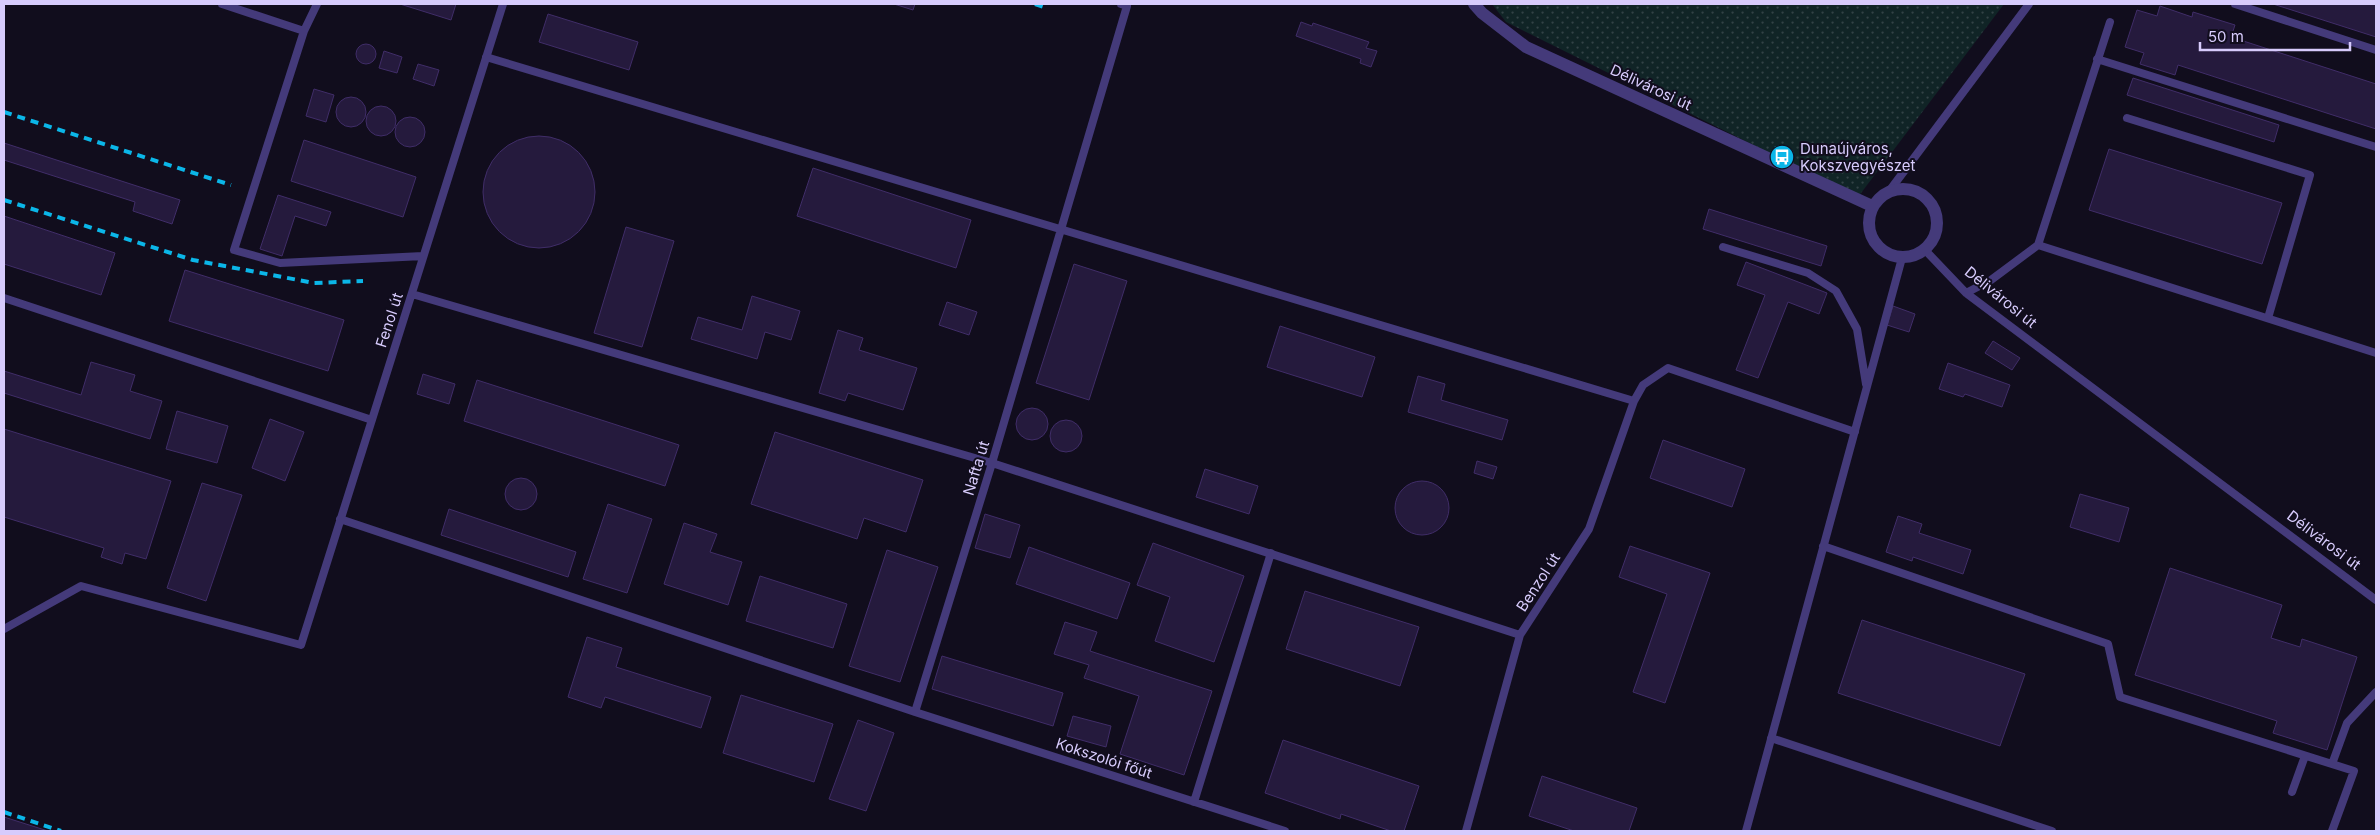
<svg xmlns="http://www.w3.org/2000/svg" width="2380" height="835" viewBox="0 0 2380 835" font-family="Inter,sans-serif">
<style>
.grass{fill:url(#grass-dots)}
.building{fill:#251a3d;stroke:#402d68}
.lines{fill:none;stroke-linecap:round;stroke-linejoin:round}
.lane{stroke:#443a7a;stroke-width:8}
.street{stroke:#443a7a;stroke-width:12}
.rail{stroke:#0bb6e8;stroke-width:4;stroke-dasharray:8 6;stroke-linecap:butt}
.labels{text-anchor:middle;dominant-baseline:central;stroke-width:4;stroke-linejoin:round;paint-order:stroke}
.street-label{font-size:15px;fill:#d7cbfc;stroke:#110d1d}
.poi-label{font-size:15px;fill:#d7cbfc;stroke:#110d1d;text-anchor:start}
</style>
<defs>
<pattern id="grass-dots" width="8" height="8" patternUnits="userSpaceOnUse" patternTransform="scale(1.25)"><rect width="8" height="8" fill="#102426"/><path d="M2 2h.1M6 6h.1" fill="none" stroke="#324246" stroke-width="1.8" stroke-linecap="round"/></pattern>
</defs>
<rect width="100%" height="100%" fill="#110d1d"/>
<!-- grass -->
<path class="grass" d="M1492,4H2004L1858,197L1506,22Z"/>
<!-- building -->
<path class="building" d="M400,4H456L451,20Z
M894,4H915L913,10Z
M2273,4H2376V37Z
M2160,6L2192,17L2193,12L2235,25L2231,37L2376,84V129L2178,65L2175,75L2140,64L2144,53L2125,47L2137,10L2157,16Z
M548,14L638,42L629,70L539,42Z
M1301,22L1312,26L1313,23L1369,42L1366,48L1377,51L1371,67L1360,63L1361,59L1296,36Z
M356 54a10 10 0 1 1 20 0a10 10 0 1 1-20 0Z
M384,51L402,57L397,73L379,68Z
M418,64L439,70L434,86L413,79Z
M2133,78L2279,125L2274,142L2127,95Z
M314,89L334,95L326,122L306,116Z
M336 112a15 15 0 1 1 30 0a15 15 0 1 1-30 0Z
M366 121a15 15 0 1 1 30 0a15 15 0 1 1-30 0Z
M395 132a15 15 0 1 1 30 0a15 15 0 1 1-30 0Z
M483 192a56 56 0 1 1 112 0a56 56 0 1 1-112 0Z
M304,140L416,177L403,217L291,181Z
M4,143L180,200L172,224L133,211L135,202L4,160Z
M2109,149L2282,203L2262,264L2089,210Z
M813,168L971,220L956,268L797,216Z
M278,195L331,212L326,226L295,216L282,256L260,249Z
M1709,209L1827,246L1821,266L1703,229Z
M4,216L115,253L101,295L4,264Z
M626,227L674,241L642,347L594,333Z
M1746,262L1827,293L1819,314L1788,302L1758,378L1736,370L1765,295L1737,285Z
M1074,264L1127,281L1089,400L1036,383Z
M185,270L344,320L328,371L169,321Z
M752,296L800,311L791,340L765,332L757,359L691,339L698,317L742,330Z
M947,302L977,312L969,335L939,325Z
M1893,306L1915,314L1909,332L1887,325Z
M1280,326L1375,357L1362,397L1267,367Z
M838,330L863,338L859,350L917,368L903,410L848,393L845,401L819,393Z
M1993,341L2020,358L2012,370L1985,353Z
M91,362L135,375L130,391L162,401L150,439L4,393V371L81,395Z
M1948,363L2010,385L2002,407L1965,394L1963,397L1939,389Z
M423,374L455,384L449,404L417,394Z
M1418,376L1445,384L1441,400L1508,420L1502,440L1408,412Z
M477,380L679,445L665,486L464,421Z
M1016 424a16 16 0 1 1 32 0a16 16 0 1 1-32 0Z
M177,411L228,426L217,463L166,449Z
M270,419L304,432L285,481L252,468Z
M1050 436a16 16 0 1 1 32 0a16 16 0 1 1-32 0Z
M4,429L171,481L146,559L125,553L122,564L101,557L104,548L4,517Z
M775,432L923,480L906,532L864,518L857,539L751,504Z
M1663,440L1745,469L1732,507L1650,478Z
M1477,461L1497,467L1493,479L1474,473Z
M1205,469L1258,486L1249,514L1196,497Z
M505 494a16 16 0 1 1 32 0a16 16 0 1 1-32 0Z
M1395 508a27 27 0 1 1 54 0a27 27 0 1 1-54 0Z
M202,483L242,495L206,601L167,588Z
M2080,494L2129,508L2119,542L2070,527Z
M608,504L652,519L627,593L583,579Z
M449,509L576,552L568,577L441,535Z
M985,514L1020,525L1010,558L975,548Z
M1898,516L1922,524L1919,533L1971,550L1963,574L1913,557L1912,561L1886,552Z
M684,523L717,534L710,552L742,562L728,605L664,584Z
M1153,543L1244,576L1214,662L1155,641L1170,597L1137,585Z
M1630,546L1710,573L1665,703L1633,692L1667,594L1619,577Z
M1029,547L1130,583L1117,619L1016,584Z
M887,550L938,567L900,682L849,666Z
M2170,568L2282,605L2271,638L2300,647L2302,639L2357,657L2327,750L2273,733L2277,721L2135,675Z
M760,576L847,604L833,648L746,621Z
M1305,591L1419,627L1400,686L1286,649Z
M1862,620L2025,674L2000,746L1838,693Z
M1065,622L1097,632L1090,651L1212,691L1184,775L1120,754L1139,696L1084,678L1089,665L1054,654Z
M587,637L622,648L616,667L711,697L701,728L605,697L601,708L568,697Z
M942,656L1063,693L1053,726L932,689Z
M741,695L833,724L814,782L723,753Z
M1073,716L1111,726L1106,747L1067,736Z
M858,720L894,733L866,811L829,799Z
M1283,740L1419,786L1404,831H1391L1341,814L1340,819L1265,793Z
M1542,776L1637,808L1629,831H1574L1529,816Z
M4,817L48,831H4Z"/>
<g class="lines">
<!-- lane -->
<path class="lane" d="M222,4L304,31L317,4
M2235,4L2376,50
M304,31L234,250L280,263L423,256
M486,57L1634,401
M2097,59L2376,147
M2127,118L2310,175L2268,318
M1890,190L2029,4
M2038,245L2110,22
M1723,247L1808,273L1836,291L1857,329L1866,384
M1925,250L1966,293L2376,600
M1966,293L1991,280L2038,245L2376,353
M412,294L992,463L1520,635
M4,298L372,420
M340,519L915,712L1285,831
M1823,546L2108,644L2120,697L2354,771L2332,831
M4,629L81,586L301,645L503,4
M915,712L992,463L1127,6L1121,4
M1771,738L2052,831
M2332,764L2347,723L2376,692
M2292,792L2305,756
M1194,802L1271,553
M1466,831L1520,635L1589,529L1634,401L1643,385L1668,368L1855,432
M1746,831L1902,258"/>
<!-- street -->
<path class="street" d="M1474,4L1482,13L1526,47L1872,206
M1869 223a34 34 0 1 1 68 0a34 34 0 1 1-68 0Z"/>
<!-- rail -->
<path class="rail" d="M1035,4L1044,7
M4,112L231,185
M4,200L193,260L314,283L363,281
M4,812L61,831"/>
</g>
<!-- icons -->
<defs>
<g id="bus-disc" transform="scale(1.25)"><circle r="9.5" fill="#0bb6e8" stroke="#110d1d"/><path d="M-5-6H5V4H4V6H2V4H-2V6H-4V4H-5ZM-3.5-4V0h7V-4ZM-3.5 1.2v1.5H-2V1.2ZM2 1.2v1.5H3.5V1.2Z" fill="#fff"/></g>
</defs>
<g fill-rule="evenodd">
<use href="#bus-disc" x="1782" y="157"/>
</g>
<g class="labels">
<!-- street labels -->
<g class="street-label">
<text transform="translate(1651 87) rotate(25)">Délivárosi út</text>
<text transform="translate(2001 297) rotate(39)">Délivárosi út</text>
<text transform="translate(389 320) rotate(-72)">Fenol út</text>
<text transform="translate(976 468) rotate(-73)">Nafta út</text>
<text transform="translate(2324 540) rotate(37)">Délivárosi út</text>
<text transform="translate(1538 582) rotate(-57)">Benzol út</text>
<text transform="translate(1104 758) rotate(18)">Kokszolói főút</text>
</g>
<!-- poi labels -->
<g class="poi-label">
<text x="1800" y="148">Dunaújváros,<tspan x="1800" dy="17">Kokszvegyészet</tspan></text>
</g>
</g>
<!-- border -->
<rect width="2380" height="835" fill="none" stroke="#d7cbfc" stroke-width="10"/>
<!-- scale -->
<path d="M2200 42v8h150v-8" fill="none" stroke="#d7cbfc" stroke-width="2.5"/>
<text x="2208" y="42" font-size="15" fill="#d7cbfc" stroke="#110d1d" stroke-width="4" paint-order="stroke">50 m</text>
</svg>
